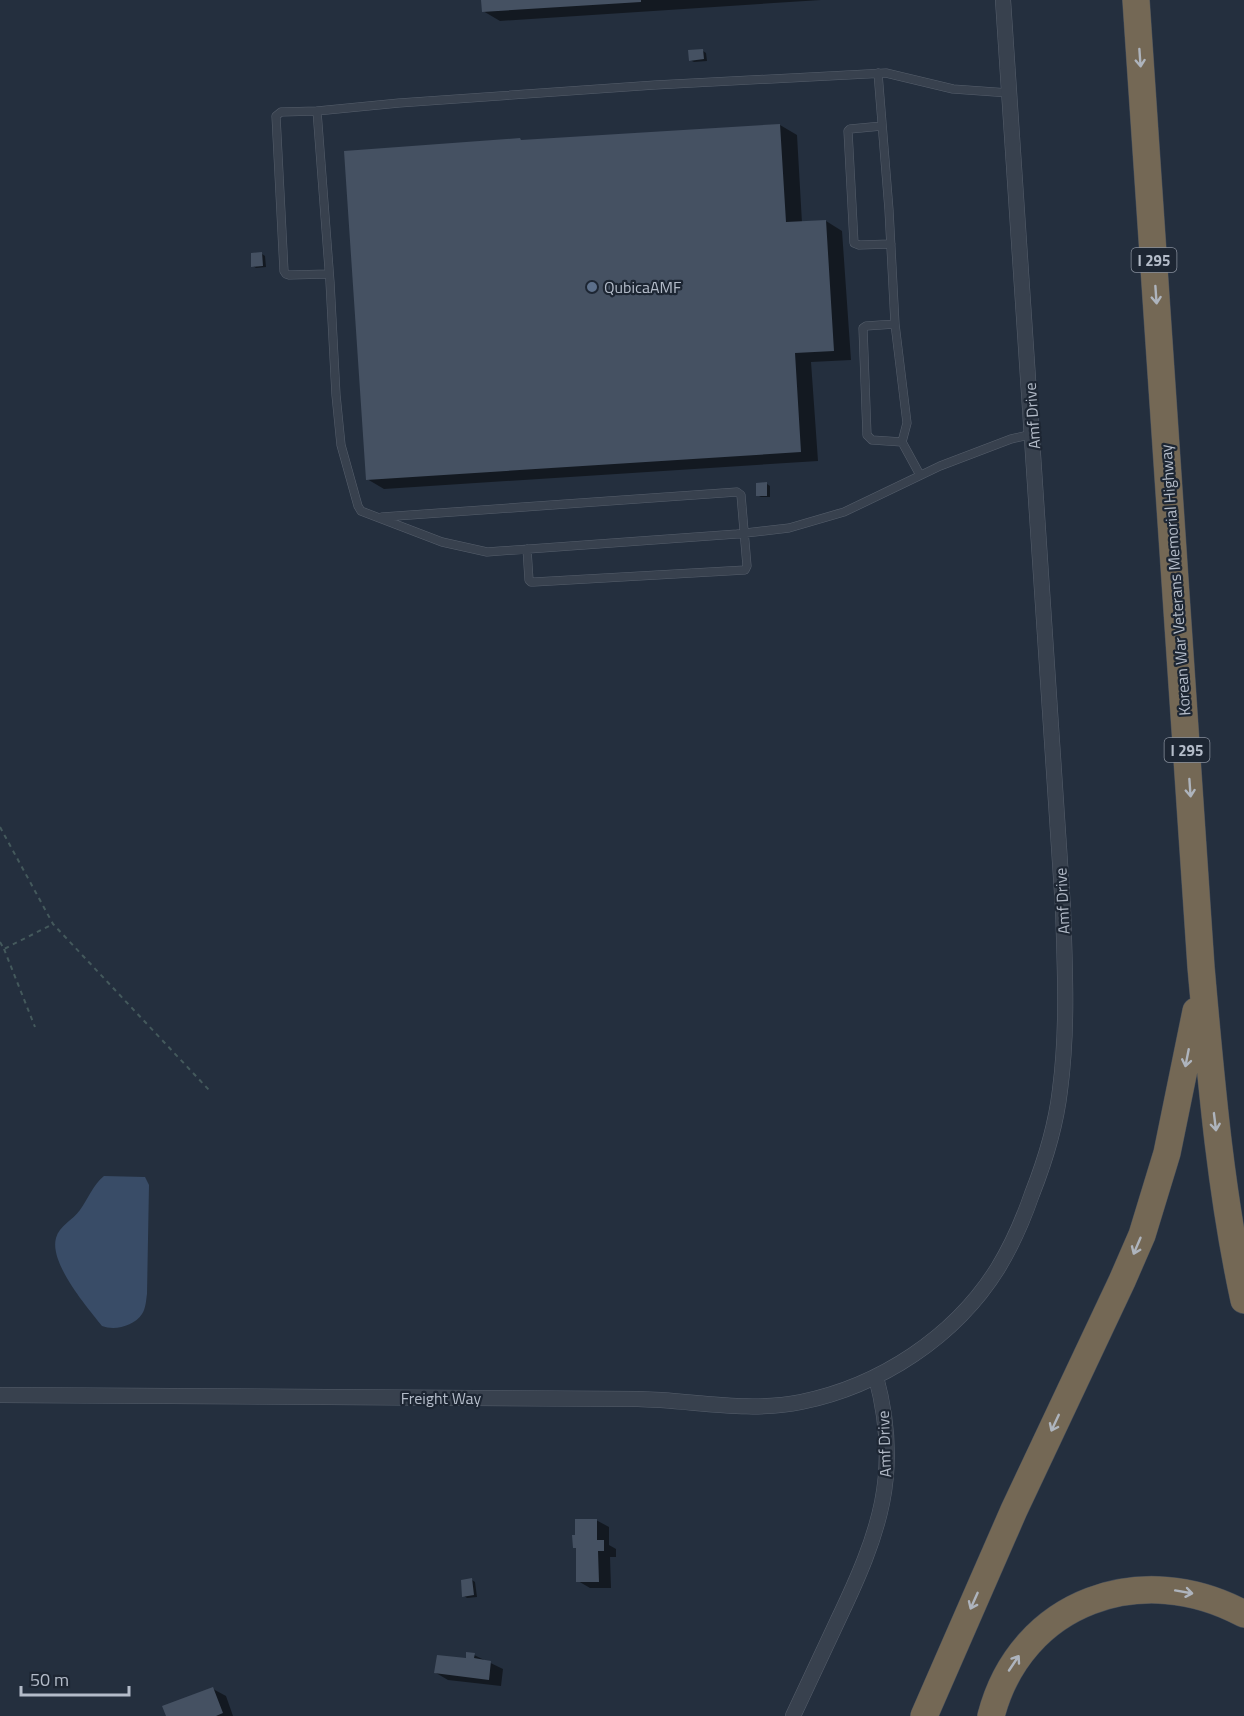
<svg xmlns="http://www.w3.org/2000/svg" width="1244" height="1716" viewBox="0 0 1244 1716" font-family="'Titillium Web',sans-serif">
<style>
.water{fill:#394c67}
.shadow{fill:#0007}
.building{fill:#455162}
.lines{fill:none;stroke-linecap:round;stroke-linejoin:round}
.service-casing{stroke:#565f6c;stroke-width:9}
.minor-casing{stroke:#565f6c;stroke-width:16}
.motorway-casing{stroke:#434c59;stroke-width:28}
.path{stroke:#44595c;stroke-width:2;stroke-dasharray:4.5 4.5;stroke-linecap:butt}
.service{stroke:#38414e;stroke-width:8}
.minor{stroke:#38414e;stroke-width:15}
.motorway{stroke:#746855;stroke-width:27}
.oneway{stroke:#aeb4bd}
.service-dot{fill:#5c6f8a;stroke:#1d2633;stroke-width:2}
.labels{text-anchor:middle;dominant-baseline:central;stroke-width:4.5;stroke-linejoin:round;paint-order:stroke}
.shield{fill:#1d2633;stroke:#878f9c;stroke-width:1.5}
.shield-label{font-size:15px;font-weight:bold;fill:#b4bcc9}
.poi-label{font-size:16px;fill:#b4bcc9;stroke:#1d2633;text-anchor:start}
.street-label{font-size:16px;fill:#b4bcc9;stroke:#1d2633}
</style>
<rect width="100%" height="100%" fill="#242f3e"/>
<!-- water -->
<path class="water" d="M104,1176L145,1177L149,1185L147,1294C146,1300 146,1308 142,1314C134,1326 115,1331 102,1326C87,1307 49,1263 56,1238C59,1226 73,1220 80,1210C88,1199 93,1185 104,1176Z"/>
<!-- shadow -->
<path class="shadow" d="M483,0H821L500,21L483,11Z
M703,51L706,53L707,61L694,62L690,60Z
M780,125L797,135L802,223L826,221L842,231L851,360L811,362L818,461L384,489L367,479L523,141Z
M262,254L265,256L266,267L256,268L253,266Z
M767,484L770,486V497H761L757,495Z
M596,1520L609,1527V1545L616,1549V1557H610L611,1588H590L578,1581Z
M472,1580L475,1582L477,1597L467,1598L464,1596Z
M474,1655L503,1669L501,1686L448,1680L436,1673L467,1660Z
M213,1689L226,1696L233,1716H167Z"/>
<!-- building -->
<path class="building" d="M481,0H641V2L482,12Z
M703,49L704,59L689,61L688,50Z
M780,124L786,222L826,220L834,351L795,353L801,452L366,480L344,151L520,138L521,140Z
M262,252L263,266L251,267V253Z
M767,482V496H756V483Z
M575,1519H597V1540H604V1551H598L599,1582H576V1548H573L572,1535H575Z
M472,1578L474,1595L462,1597L461,1580Z
M466,1652L475,1653L474,1658L491,1661L489,1680L434,1673L437,1655L466,1658Z
M213,1687L223,1713L216,1716H166L162,1706Z"/>
<g class="lines">
<!-- service casing -->
<g class="service-casing">
<path id="service" d="M878,73L889,210L895,324L907,423L902,442L920,475
M1009,93L953,89L886,73L655,85L399,103L317,111L330,282L336,395L341,445L358,506L361,511L442,542L487,552L737,534L789,528L844,512L940,466L1011,439L1033,434
M317,111L281,112L276,116L284,271L286,274L289,275L329,274
M882,126L850,129L848,131L854,243L859,245L891,244
M895,324L866,326L863,328L867,435L872,440L902,442
M382,517L737,492L741,495L747,566L745,570L534,582H531L529,580L527,549"/>
</g>
<!-- minor casing -->
<g class="minor-casing">
<path id="minor" d="M0,1395L638,1399C693,1400 746,1413 801,1402C880,1386 955,1337 998,1268C1012,1245 1023,1220 1032,1194C1045,1161 1056,1125 1060,1090C1068,1029 1065,969 1063,908L1003,0
M793,1716C808,1684 823,1652 838,1620C879,1534 902,1473 876,1377"/>
</g>
<!-- motorway casing -->
<g class="motorway-casing">
<path id="motorway" d="M1136,0L1201,967C1211,1079 1220,1190 1244,1300
M924,1716L1014,1510L1122,1281L1142,1235L1167,1153L1196,1011
M991,1716C1021,1600 1143,1559 1244,1614"/>
</g>
<!-- path -->
<path class="path" d="M0,827L53,924L209,1090
M0,942L4,949L53,924
M4,949L35,1027"/>
<!-- service -->
<use href="#service" class="service"/>
<!-- minor -->
<use href="#minor" class="minor"/>
<!-- motorway -->
<use href="#motorway" class="motorway"/>
</g>
<!-- one-way arrows -->
<defs><path id="oneway-shaft" d="M-6 0H5M1.5-3L5.5 0L1.5 3" fill="none" stroke-width="1.6" stroke-linecap="round" stroke-linejoin="round" transform="scale(1.5)"/></defs>
<g class="oneway">
<use href="#oneway-shaft" transform="translate(1140 58) rotate(86)"/>
<use href="#oneway-shaft" transform="translate(1156 295) rotate(86)"/>
<use href="#oneway-shaft" transform="translate(1190 788) rotate(86)"/>
<use href="#oneway-shaft" transform="translate(1187 1058) rotate(101)"/>
<use href="#oneway-shaft" transform="translate(1215 1122) rotate(83)"/>
<use href="#oneway-shaft" transform="translate(1137 1246) rotate(113)"/>
<use href="#oneway-shaft" transform="translate(1055 1423) rotate(115)"/>
<use href="#oneway-shaft" transform="translate(1184 1592) rotate(10)"/>
<use href="#oneway-shaft" transform="translate(974 1601) rotate(114)"/>
<use href="#oneway-shaft" transform="translate(1014 1663) rotate(-56)"/>
</g>
<!-- markers -->
<circle class="service-dot" cx="592" cy="287" r="6"/>
<g class="labels">
<!-- shield labels -->
<g class="shield">
<rect x="1131.5" y="248" width="45" height="24" rx="4.5"/>
<rect x="1164.5" y="738" width="45" height="24" rx="4.5"/>
</g>
<g class="shield-label">
<text x="1154" y="260">I 295</text>
<text x="1187" y="750">I 295</text>
</g>
<!-- poi labels -->
<g class="poi-label">
<text x="604" y="287">QubicaAMF</text>
</g>
<!-- street labels -->
<g class="street-label">
<text transform="translate(1032 416) rotate(-94)">Amf Drive</text>
<text transform="translate(1175 580) rotate(-94)">Korean War Veterans Memorial Highway</text>
<text transform="translate(1062 901) rotate(-93)">Amf Drive</text>
<text x="441" y="1398">Freight Way</text>
<text transform="translate(884 1444) rotate(-92)">Amf Drive</text>
</g>
</g>
<!-- scale -->
<path d="M21 1686v9h108v-9" fill="none" stroke="#b4bcc9" stroke-width="3"/>
<text x="30" y="1686" font-size="18" fill="#b4bcc9" stroke="#1d2633" stroke-width="4.5" paint-order="stroke">50 m</text>
</svg>
